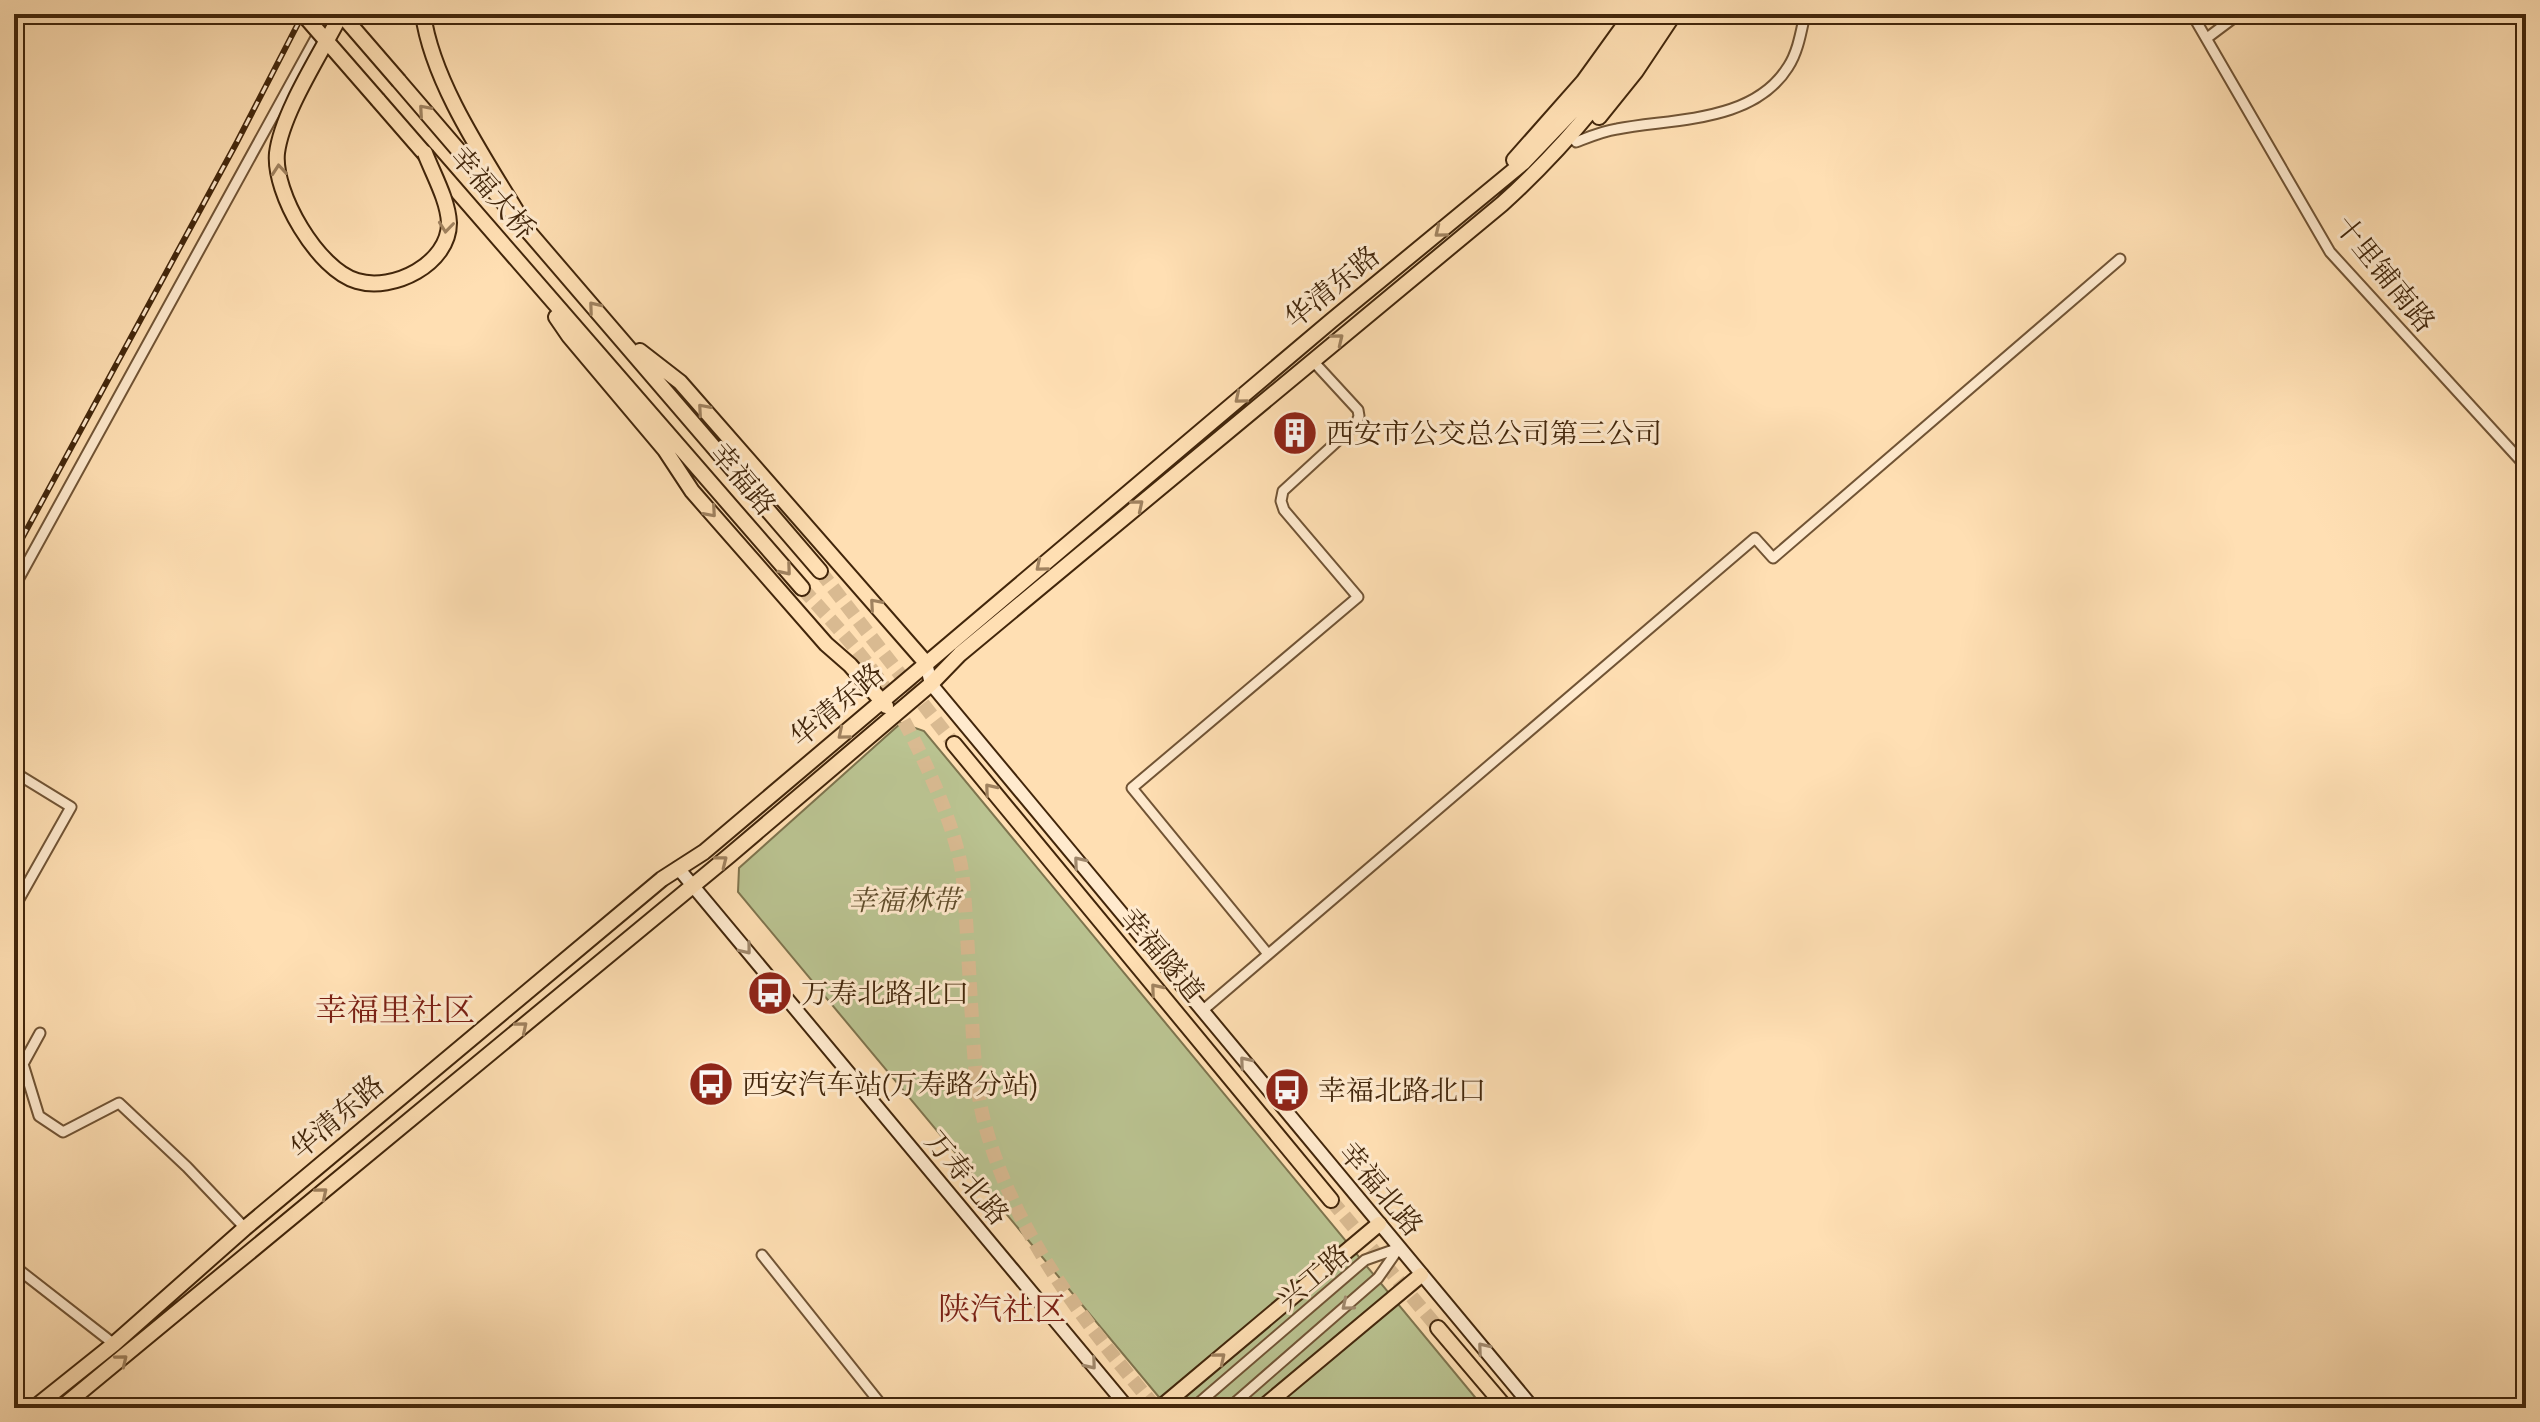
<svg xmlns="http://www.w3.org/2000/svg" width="2540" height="1422" viewBox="0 0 2540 1422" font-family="'IM FELL Great Primer','Noto Serif SC',serif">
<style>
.green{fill:#bac391;stroke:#7e744e;stroke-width:2}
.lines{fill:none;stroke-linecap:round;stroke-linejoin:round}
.primary-tunnel{stroke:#d9ba91;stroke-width:14;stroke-dasharray:14 7;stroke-linecap:butt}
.minor-casing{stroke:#715435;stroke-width:13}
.secondary-casing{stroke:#42260b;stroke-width:16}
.primary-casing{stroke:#42260b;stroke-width:18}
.trunk-casing{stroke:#42260b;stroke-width:18}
.minor{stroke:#ffeace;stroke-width:9}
.secondary{stroke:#ffeace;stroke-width:12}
.primary{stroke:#ffdfb3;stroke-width:14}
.trunk{stroke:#ffdfb3;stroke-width:14}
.rail-casing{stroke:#42260b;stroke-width:6}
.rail{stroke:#ffeace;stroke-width:3;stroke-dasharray:9;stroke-linecap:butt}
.primary-bridge-casing{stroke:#42260b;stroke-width:18;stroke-linecap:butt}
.trunk-bridge-casing{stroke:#42260b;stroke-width:18;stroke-linecap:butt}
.primary-bridge{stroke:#ffdfb3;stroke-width:14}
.trunk-bridge{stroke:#ffdfb3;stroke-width:14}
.oneway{stroke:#a0825f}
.oneway2{stroke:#a0886c}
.labels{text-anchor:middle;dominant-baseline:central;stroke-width:6;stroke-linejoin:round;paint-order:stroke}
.street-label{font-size:28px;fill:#42260b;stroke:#ffeace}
.poi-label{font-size:28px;fill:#42260b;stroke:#ffeace;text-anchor:start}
.park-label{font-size:28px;font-style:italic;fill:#604d2c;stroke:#ffeace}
.quarter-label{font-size:32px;fill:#7a1f14;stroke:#ffeace}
</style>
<rect width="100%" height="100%" fill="#ffdfb3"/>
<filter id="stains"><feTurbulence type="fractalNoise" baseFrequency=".0025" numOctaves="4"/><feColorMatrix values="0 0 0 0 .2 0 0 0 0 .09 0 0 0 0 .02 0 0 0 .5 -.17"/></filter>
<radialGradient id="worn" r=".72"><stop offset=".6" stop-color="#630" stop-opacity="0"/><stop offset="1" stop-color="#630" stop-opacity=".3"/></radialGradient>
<!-- green -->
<path class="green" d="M901,723L924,731L1484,1408H1168L738,892L739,868Z"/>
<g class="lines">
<!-- primary-tunnel -->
<path class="primary-tunnel" d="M820,571L954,744
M802,588C829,618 857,648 880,681C911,727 958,825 963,880C967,926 969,973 972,1019C974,1057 976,1095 987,1132C1018,1239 1086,1324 1156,1408
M1331,1200L1438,1328"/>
<!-- minor casing -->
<g class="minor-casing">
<path id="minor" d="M2192,14L2330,252L2521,461
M2207,38L2239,14
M1576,142C1589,137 1603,131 1617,129C1674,118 1753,123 1788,67C1798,52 1801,32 1805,14
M14,587L329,14
M14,772L71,807L14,908
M1268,954L1132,788L1358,597L1284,510L1281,501L1283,491L1356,424L1359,416L1358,410L1312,360
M1202,1011L1755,538L1773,558L2120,259
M40,1033L23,1064L39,1116L63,1132L119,1103L187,1167L245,1228
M762,1255L884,1408
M14,1266L114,1344
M1193,1408L1365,1260L1399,1248
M1229,1408L1378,1278L1399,1248"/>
</g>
<!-- secondary casing -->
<g class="secondary-casing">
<path id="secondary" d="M926,663L931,684L1533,1408
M678,868L1128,1408"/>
</g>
<!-- primary casing -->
<g class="primary-casing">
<path id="primary" d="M399,81L820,571
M378,100L802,588
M1599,117L1636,71L1674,14
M1514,160L1583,82L1632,14
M556,317L569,336L665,450L692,491L826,644L850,665L886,706
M640,351L680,382L926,663
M954,744L1331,1200
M1438,1328L1506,1408
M34,1408L114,1344L245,1228L662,879L704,852L1331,321L1524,162L1588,95L1646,14
M61,1408L730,855L931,684L960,654L1502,204C1564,148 1616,85 1661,14
M1160,1408L1379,1224
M1262,1408L1421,1275"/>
</g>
<!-- trunk casing -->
<g class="trunk-casing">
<path id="trunk" d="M423,14C433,87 492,169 529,232"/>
</g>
<!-- minor -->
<use href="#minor" class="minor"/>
<!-- secondary -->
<use href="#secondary" class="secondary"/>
<!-- primary -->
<use href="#primary" class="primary"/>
<!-- trunk -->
<use href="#trunk" class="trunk"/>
<!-- rail casing -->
<g class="rail-casing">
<path id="rail" d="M14,553L237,142L303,14"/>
</g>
<!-- rail -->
<use href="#rail" class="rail"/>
<!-- primary-bridge casing -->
<g class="primary-bridge-casing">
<path id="primary-bridge" d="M303,14L378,100
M341,14L399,81"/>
</g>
<!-- trunk-bridge casing -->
<g class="trunk-bridge-casing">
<path id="trunk-bridge" d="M341,14C322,52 282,112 277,153C273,193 318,270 357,281C393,292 449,264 449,223C448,200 433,174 425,153"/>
</g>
<!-- primary-bridge -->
<use href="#primary-bridge" class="primary-bridge"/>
<!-- trunk-bridge -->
<use href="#trunk-bridge" class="trunk-bridge"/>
</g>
<!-- one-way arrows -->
<defs><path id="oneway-chevron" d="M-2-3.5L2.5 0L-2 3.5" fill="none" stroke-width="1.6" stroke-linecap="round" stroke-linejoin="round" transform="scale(2)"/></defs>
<g class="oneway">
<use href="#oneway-chevron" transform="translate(424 110) rotate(-131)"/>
<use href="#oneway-chevron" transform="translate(279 170) rotate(-95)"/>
<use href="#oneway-chevron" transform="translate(446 227) rotate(96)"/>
<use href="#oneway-chevron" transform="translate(1440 232) rotate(141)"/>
<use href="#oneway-chevron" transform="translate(594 307) rotate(-130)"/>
<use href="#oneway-chevron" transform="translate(1338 339) rotate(-39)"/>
<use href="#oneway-chevron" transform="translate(1240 398) rotate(140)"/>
<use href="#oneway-chevron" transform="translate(703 409) rotate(-131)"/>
<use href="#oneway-chevron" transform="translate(1138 505) rotate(-40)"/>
<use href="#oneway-chevron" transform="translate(711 512) rotate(49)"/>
<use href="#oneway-chevron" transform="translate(1041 566) rotate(140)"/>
<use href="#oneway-chevron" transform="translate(786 570) rotate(50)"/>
<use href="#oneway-chevron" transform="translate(875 604) rotate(-131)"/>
<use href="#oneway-chevron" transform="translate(843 734) rotate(140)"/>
<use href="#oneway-chevron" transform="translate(990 789) rotate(-130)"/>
<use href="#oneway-chevron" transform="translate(722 861) rotate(-38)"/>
<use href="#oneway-chevron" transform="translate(1156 989) rotate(-130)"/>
<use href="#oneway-chevron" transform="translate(522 1027) rotate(-40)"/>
<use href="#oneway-chevron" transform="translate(322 1193) rotate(-40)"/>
<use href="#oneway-chevron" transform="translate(1220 1358) rotate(-40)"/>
<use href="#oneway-chevron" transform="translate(122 1360) rotate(-39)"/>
</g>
<g class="oneway2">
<use href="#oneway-chevron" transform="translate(1079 862) rotate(-130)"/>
<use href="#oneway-chevron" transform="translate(746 949) rotate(51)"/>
<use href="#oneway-chevron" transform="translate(1245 1062) rotate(-130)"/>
<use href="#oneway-chevron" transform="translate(1347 1305) rotate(140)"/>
<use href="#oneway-chevron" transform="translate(1483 1348) rotate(-130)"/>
<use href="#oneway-chevron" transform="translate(1091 1364) rotate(50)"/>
</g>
<!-- icons -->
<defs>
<g id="building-disc" transform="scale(2.3)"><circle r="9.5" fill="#8f2418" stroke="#ffeace"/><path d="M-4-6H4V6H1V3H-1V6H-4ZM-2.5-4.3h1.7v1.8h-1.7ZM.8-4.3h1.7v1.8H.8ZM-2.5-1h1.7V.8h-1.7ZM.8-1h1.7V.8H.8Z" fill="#fff"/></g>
<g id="bus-disc" transform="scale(2.3)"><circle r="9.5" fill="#8f2418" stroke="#ffeace"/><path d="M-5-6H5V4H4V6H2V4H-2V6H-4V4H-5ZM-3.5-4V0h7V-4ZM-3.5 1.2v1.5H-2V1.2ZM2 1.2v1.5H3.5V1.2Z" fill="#fff"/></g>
</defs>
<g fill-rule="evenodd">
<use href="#building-disc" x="1295" y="433"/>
<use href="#bus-disc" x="770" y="993"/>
<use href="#bus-disc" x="711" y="1084"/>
<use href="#bus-disc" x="1287" y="1090"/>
</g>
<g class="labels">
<!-- street labels -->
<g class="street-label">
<text transform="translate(493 193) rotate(49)">幸福大桥</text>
<text transform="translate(2385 274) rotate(51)">十里铺南路</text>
<text transform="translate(1332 287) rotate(-39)">华清东路</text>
<text transform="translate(743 479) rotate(50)">幸福路</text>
<text transform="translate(837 705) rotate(-40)">华清东路</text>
<text transform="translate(1162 955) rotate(50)">幸福隧道</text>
<text transform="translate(337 1117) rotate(-40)">华清东路</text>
<text transform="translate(967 1178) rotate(50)">万寿北路</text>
<text transform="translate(1381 1189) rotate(50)">幸福北路</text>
<text transform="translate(1313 1277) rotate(-40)">兴工路</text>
</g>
<!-- poi labels -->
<g class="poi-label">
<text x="1326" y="433">西安市公交总公司第三公司</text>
<text x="801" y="993">万寿北路北口</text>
<text x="742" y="1084">西安汽车站(万寿路分站)</text>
<text x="1318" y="1090">幸福北路北口</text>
</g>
<!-- park labels -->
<g class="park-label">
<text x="904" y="900">幸福林带</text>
</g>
<!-- quarter labels -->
<g class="quarter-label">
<text x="395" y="1010">幸福里社区</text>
<text x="1002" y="1309">陕汽社区</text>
</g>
</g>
<!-- margin -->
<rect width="2540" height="1422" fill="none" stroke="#ffdfb3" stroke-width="48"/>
<rect x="16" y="16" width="2508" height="1390" fill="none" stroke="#42260b" stroke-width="4"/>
<rect x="24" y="24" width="2492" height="1374" fill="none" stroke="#42260b" stroke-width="2"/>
<rect width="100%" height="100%" filter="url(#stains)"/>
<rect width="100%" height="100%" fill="url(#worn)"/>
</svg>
